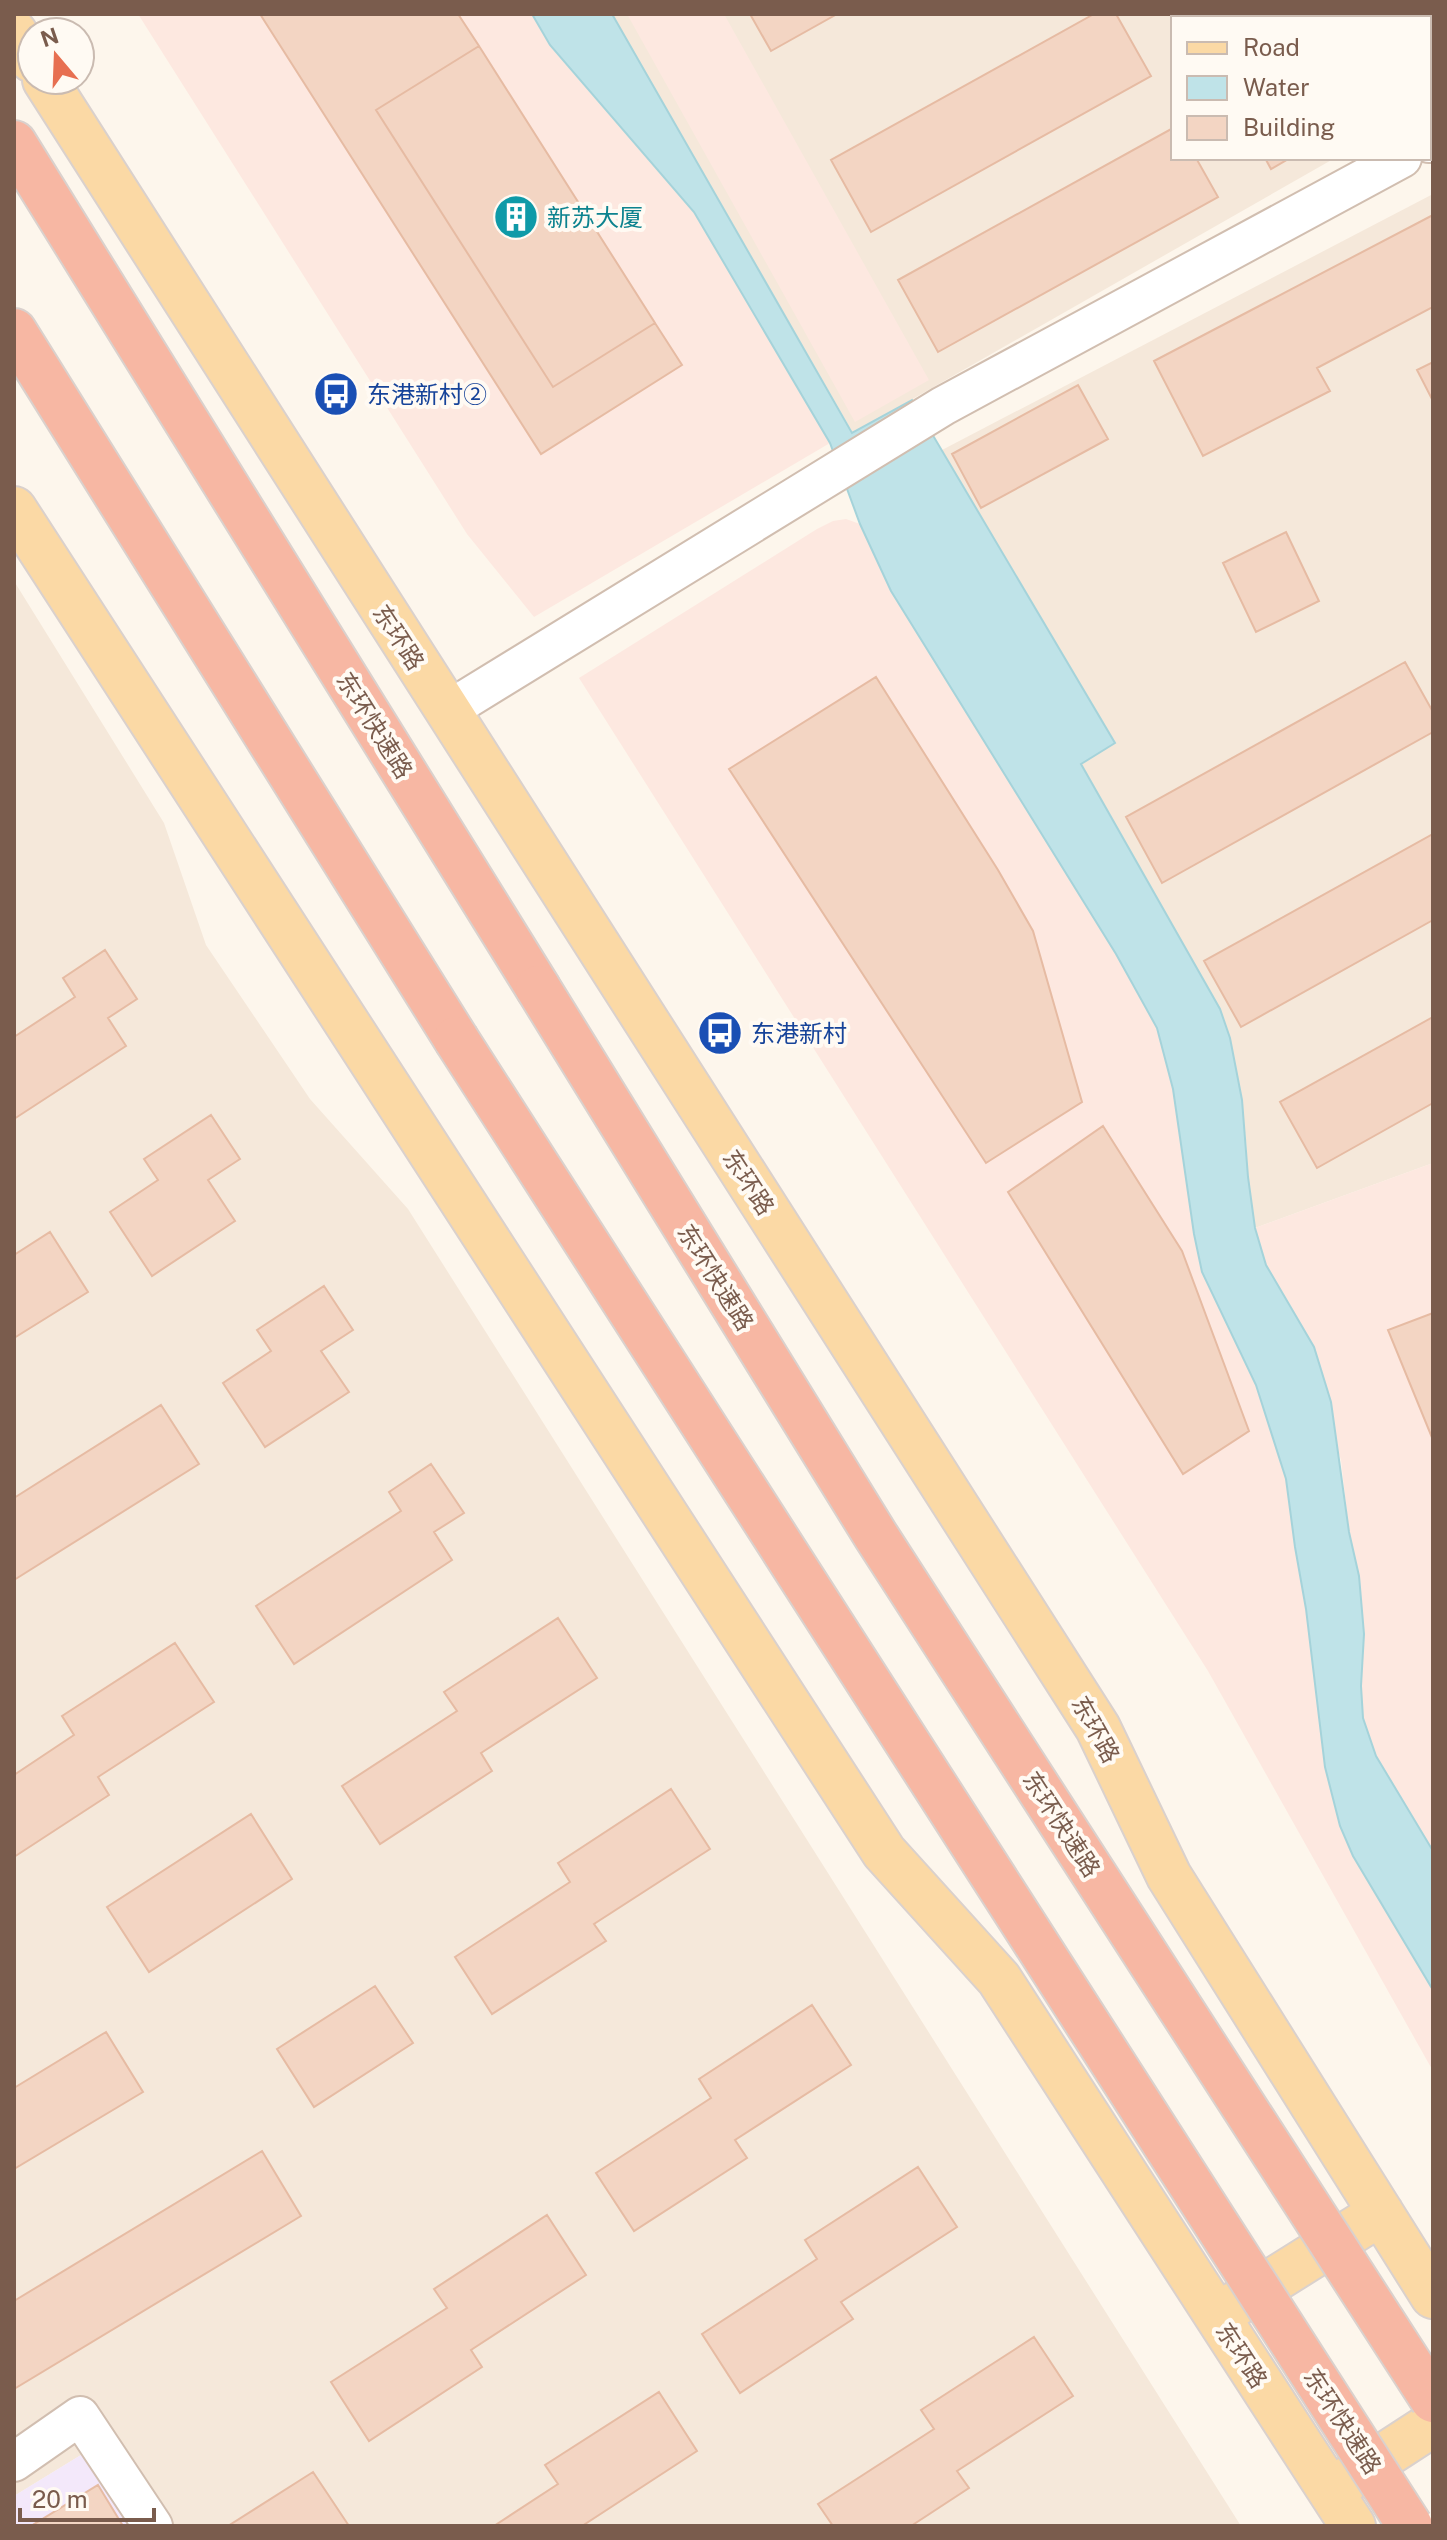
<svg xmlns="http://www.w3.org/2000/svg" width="1447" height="2540" viewBox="0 0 1447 2540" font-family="'Public Sans','Noto Sans SC',sans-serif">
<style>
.residential{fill:#f5e8da}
.commercial{fill:#fde8e0}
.education{fill:#f3e8fa}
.water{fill:#bfe3e8;stroke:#a5d3da;stroke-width:2}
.building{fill:#f3d5c3;stroke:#e6bba3;stroke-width:2}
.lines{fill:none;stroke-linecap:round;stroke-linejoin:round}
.street-casing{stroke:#d1beb0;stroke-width:42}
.primary-casing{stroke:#dad1cd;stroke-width:48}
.highway-casing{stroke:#dad1cd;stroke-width:48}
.street{stroke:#fff;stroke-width:38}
.primary{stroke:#fbd9a5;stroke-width:44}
.highway{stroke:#f7b7a3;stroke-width:44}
.highway-bridge-casing{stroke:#dad1cd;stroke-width:48;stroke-linecap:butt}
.highway-bridge{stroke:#f7b7a3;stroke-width:44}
.labels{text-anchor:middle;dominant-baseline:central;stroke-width:8;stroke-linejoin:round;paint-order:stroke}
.culture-label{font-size:24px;fill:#0d838f;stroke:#fffaf3;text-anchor:start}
.transit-label{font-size:24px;fill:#164399;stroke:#fffaf3;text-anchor:start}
.street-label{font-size:24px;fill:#7a5c4d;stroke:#fffaf3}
</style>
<rect width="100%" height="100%" fill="#fdf6ec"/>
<!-- residential -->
<path class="residential" d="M612,14H1433V102L1429,104V18H1173V158H1335L853,433Z
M1433,194V1163L1255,1228L1248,1177L1246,1139L1230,1038L1220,1009L1081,763L1115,742L942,450Z
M14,581L164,823L206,945L310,1099L408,1209L1241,2526H165L107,2439L14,2496Z"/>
<!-- commercial -->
<path class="commercial" d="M138,14H532L550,46L694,212L830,443L534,617L467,534Z
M627,14H724L929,380L855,422Z
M846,519L860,524L891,591L1116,954L1157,1028L1173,1089L1194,1234L1202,1272L1256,1385L1274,1433L1286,1480L1295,1547L1307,1608L1359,1575L1349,1532L1341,1460L1291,1306L1266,1265L1255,1228L1433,1163V2071L1208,1671L579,678L817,529L833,521Z"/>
<!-- education -->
<path class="education" d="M107,2439L165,2526H14V2496Z"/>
<!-- water -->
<path class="water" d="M532,14H612L852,433L912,400L1115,743L1081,764L1220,1009L1230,1038L1242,1100L1248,1177L1255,1228L1266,1265L1314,1347L1331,1402L1349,1532L1359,1576L1364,1634L1361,1686L1363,1718L1376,1756L1433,1851V1990L1353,1856L1340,1826L1325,1767L1306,1609L1295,1547L1286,1479L1256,1385L1202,1272L1194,1234L1173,1089L1157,1028L1116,954L891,591L860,524L830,443L694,212L550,45Z"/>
<!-- building -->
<path class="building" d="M260,14H458L479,46L376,110L553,387L655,323L682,365L541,454Z
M750,14H837L771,51Z
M1094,14H1116L1151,76L871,232L831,160Z
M1184,14H1260L1253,18H1186Z
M1388,14H1433V80L1429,82V18H1381Z
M479,46L655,323L553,387L376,110Z
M1173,128V158H1196L1218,197L938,352L898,280Z
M1265,158H1290L1271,169Z
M1433,215V307L1317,368L1330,391L1203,456L1154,361Z
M1433,362V401L1417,370Z
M1078,385L1108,439L981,508L952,454Z
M1286,532L1319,601L1256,632L1223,563Z
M1405,662L1433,712V732L1162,883L1126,817Z
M876,677L998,870L1033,931L1082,1102L986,1163L729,769Z
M1433,834V920L1241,1027L1204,961Z
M105,950L137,999L108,1018L126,1046L14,1119V1037L75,997L63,978Z
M1433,1017V1103L1317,1168L1280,1102Z
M211,1115L240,1159L208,1180L235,1221L152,1276L110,1212L158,1180L144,1159Z
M1103,1126L1182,1251L1249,1431L1183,1474L1008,1192Z
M50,1232L88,1292L14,1338V1255Z
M324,1286L353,1330L321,1351L349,1392L265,1447L223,1383L271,1351L257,1330Z
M1433,1313V1440L1388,1330Z
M161,1405L199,1464L14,1580V1498Z
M431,1464L464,1513L434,1532L452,1560L294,1664L256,1606L401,1511L389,1492Z
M558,1618L597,1678L481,1753L492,1771L380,1844L342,1786L457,1711L444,1692Z
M175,1643L214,1702L98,1777L109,1795L14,1857V1775L74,1735L62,1716Z
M671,1789L710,1849L594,1924L606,1941L492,2014L455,1957L570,1882L558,1863Z
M251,1814L292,1879L149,1972L107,1907Z
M375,1986L413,2043L314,2107L277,2049Z
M812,2005L851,2065L735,2140L747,2158L634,2231L596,2173L711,2098L699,2079Z
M106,2032L143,2092L14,2169V2088Z
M262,2151L301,2216L14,2389V2301Z
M918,2167L957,2227L841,2302L853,2319L740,2393L702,2334L817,2259L805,2240Z
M547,2215L586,2275L471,2350L482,2367L369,2441L331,2382L447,2308L434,2289Z
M1034,2337L1073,2396L957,2471L969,2488L911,2526H833L818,2504L934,2429L921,2410Z
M659,2392L697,2451L582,2526H494L558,2484L545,2465Z
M313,2472L349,2526H228Z
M98,2485L123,2526H31Z"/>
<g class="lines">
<!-- street casing -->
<g class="street-casing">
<path id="street" d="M1429,143L1433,141
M447,711L943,406L1402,158
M14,2462L80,2416L153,2526"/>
</g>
<!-- primary casing -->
<g class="primary-casing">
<path id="primary" d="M14,32L32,60
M45,80L1098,1728L1169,1876L1433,2296
M14,509L884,1852L999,1979L1353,2526
M1226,2310L1381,2213
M1339,2485L1433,2424"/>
</g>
<!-- highway casing -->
<g class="highway-casing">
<path id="highway" d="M14,143L538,988
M14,331L456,1039"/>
</g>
<!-- street -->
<use href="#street" class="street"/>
<!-- primary -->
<use href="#primary" class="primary"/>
<!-- highway -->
<use href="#highway" class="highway"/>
<!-- highway-bridge casing -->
<g class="highway-bridge-casing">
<path id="highway-bridge" d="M538,988L876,1536L1433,2400
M456,1039L1410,2526"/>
</g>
<!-- highway-bridge -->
<use href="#highway-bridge" class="highway-bridge"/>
</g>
<!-- icons -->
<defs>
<g id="building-disc" transform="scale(2.3)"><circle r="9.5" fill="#0f9aa8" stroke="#fffaf3"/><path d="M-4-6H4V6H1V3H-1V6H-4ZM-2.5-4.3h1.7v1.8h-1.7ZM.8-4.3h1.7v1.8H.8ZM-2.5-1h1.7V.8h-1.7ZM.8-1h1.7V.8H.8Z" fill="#fff"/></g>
<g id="bus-disc" transform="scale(2.3)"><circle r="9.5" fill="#1a4fb4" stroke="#fffaf3"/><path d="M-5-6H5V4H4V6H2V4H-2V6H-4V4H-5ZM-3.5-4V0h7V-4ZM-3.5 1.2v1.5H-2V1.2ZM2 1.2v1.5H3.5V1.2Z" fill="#fff"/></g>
</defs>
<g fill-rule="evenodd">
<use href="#building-disc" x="516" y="217"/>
<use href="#bus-disc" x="336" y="394"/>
<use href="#bus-disc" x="720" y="1033"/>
</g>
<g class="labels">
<!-- culture labels -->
<g class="culture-label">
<text x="547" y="217">新苏大厦</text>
</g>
<!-- transit labels -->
<g class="transit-label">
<text x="367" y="394">东港新村②</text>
<text x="751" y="1033">东港新村</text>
</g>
<!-- street labels -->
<g class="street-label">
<text transform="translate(399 637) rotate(57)">东环路</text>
<text transform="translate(375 725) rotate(58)">东环快速路</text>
<text transform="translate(749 1182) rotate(57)">东环路</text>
<text transform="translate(716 1277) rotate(58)">东环快速路</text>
<text transform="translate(1096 1729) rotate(61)">东环路</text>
<text transform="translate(1062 1824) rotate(57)">东环快速路</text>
<text transform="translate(1242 2355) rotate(57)">东环路</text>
<text transform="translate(1343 2421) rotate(57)">东环快速路</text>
</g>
</g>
<!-- border -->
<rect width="1447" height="2540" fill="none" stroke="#7a5c4d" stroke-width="32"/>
<!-- legend -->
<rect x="1171" y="16" width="260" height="144" fill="#fffaf3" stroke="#cabbb1" stroke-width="2"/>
<rect x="1187" y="42" width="40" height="12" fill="#fbd9a5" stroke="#cabbb1" stroke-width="2"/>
<text x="1243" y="56" font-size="24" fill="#7a5c4d">Road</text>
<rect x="1187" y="76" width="40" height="24" fill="#bfe3e8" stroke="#cabbb1" stroke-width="2"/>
<text x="1243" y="96" font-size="24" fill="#7a5c4d">Water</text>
<rect x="1187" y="116" width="40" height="24" fill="#f3d5c3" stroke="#cabbb1" stroke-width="2"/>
<text x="1243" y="136" font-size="24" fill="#7a5c4d">Building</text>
<!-- north arrow -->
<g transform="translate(56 56) rotate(341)"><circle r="38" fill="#fffaf3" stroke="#cabbb1" stroke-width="2"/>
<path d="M0-6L14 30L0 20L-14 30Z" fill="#e76f51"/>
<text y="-12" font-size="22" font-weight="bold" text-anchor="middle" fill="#7a5c4d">N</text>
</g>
<!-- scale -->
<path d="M20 2508v12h134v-12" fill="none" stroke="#7a5c4d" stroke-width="4"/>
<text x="32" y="2508" font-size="24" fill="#7a5c4d" stroke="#fffaf3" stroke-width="6" paint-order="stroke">20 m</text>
</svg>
